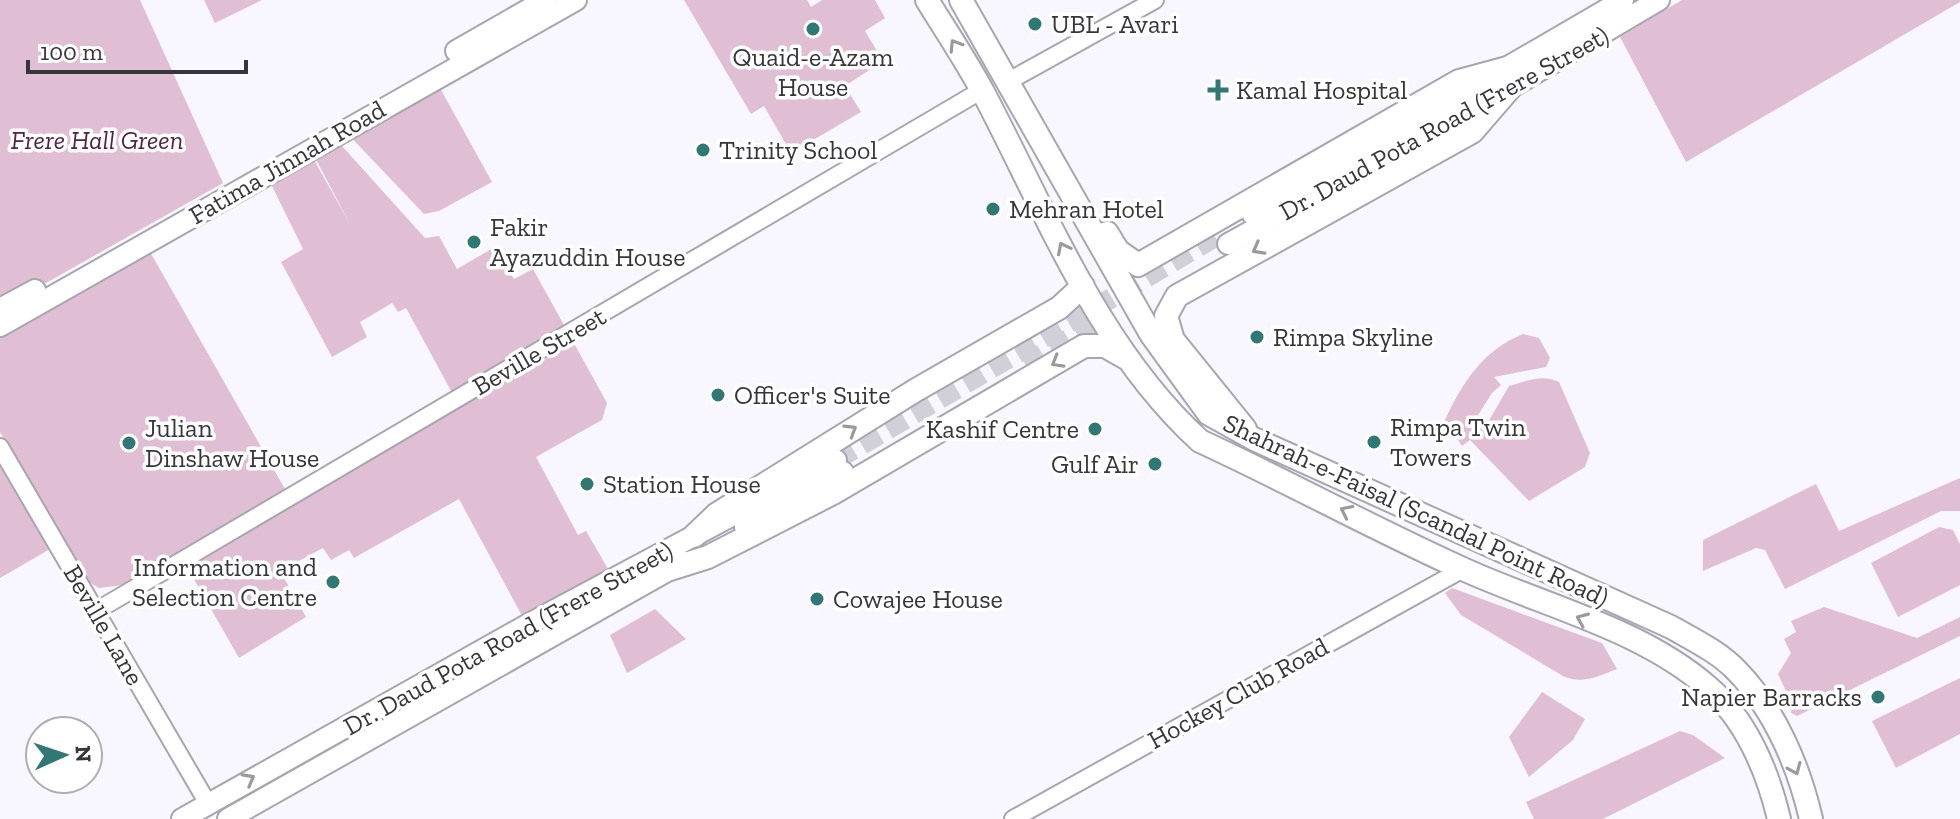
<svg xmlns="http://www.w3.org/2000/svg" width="1960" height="819" viewBox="0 0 1960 819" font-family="'Zilla Slab',serif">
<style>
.green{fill:#e0bfd5}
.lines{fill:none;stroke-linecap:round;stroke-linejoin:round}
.major-tunnel{stroke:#d1cfd8;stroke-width:20;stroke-dasharray:20 10;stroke-linecap:butt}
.minor-casing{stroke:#a8a5b0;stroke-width:20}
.major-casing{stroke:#a8a5b0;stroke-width:24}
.highway-casing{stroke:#a8a5b0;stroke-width:26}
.minor{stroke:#fff;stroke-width:16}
.major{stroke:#fff;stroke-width:20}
.highway{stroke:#fff;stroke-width:22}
.oneway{stroke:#9a9a9c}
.poi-dot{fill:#307873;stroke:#fff;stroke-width:3}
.labels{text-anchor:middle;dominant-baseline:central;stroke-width:7;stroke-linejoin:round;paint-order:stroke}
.poi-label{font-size:26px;fill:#36353a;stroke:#fff;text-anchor:start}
.street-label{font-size:26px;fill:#36353a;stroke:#fff}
.park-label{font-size:26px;font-style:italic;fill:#522345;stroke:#fff}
</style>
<rect width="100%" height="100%" fill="#f8f6ff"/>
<!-- green -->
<path class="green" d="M0,0H140L223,183L0,309Z
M204,0H262L215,23Z
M684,0H807L811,7L822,0H875L885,18L865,31L883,61L845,86L861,112L791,153L764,106L751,114Z
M1682,0H1960V2L1686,162L1620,37Z
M435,79L492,182L439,211L424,214L344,130Z
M333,136L425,238L439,236L457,269L495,247L514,279L533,269L607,403L602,420L536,457L578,535L586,531L614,579L527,625L459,499L354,558L349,550L331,560L323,548L280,571L306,617L239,658L183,560L456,400L406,308L398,312L392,303L360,322L367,337L332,357L281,262L303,249L266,174L309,151L350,224L311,150Z
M149,250L285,489L123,585L99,588L87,581L0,432V337Z
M1523,334L1539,338L1550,358L1546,367L1494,377L1501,385L1492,393L1475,420L1483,431L1509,386C1527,381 1541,374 1559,382L1590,453L1585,467L1529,501L1470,440L1462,446L1445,420C1462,383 1483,350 1523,334Z
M0,447L57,545L0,578Z
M1960,478V511H1941L1785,589L1765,550L1756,548L1703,571V540L1816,484L1839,531Z
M1939,527L1953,530L1960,544V585L1898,617L1871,563Z
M1452,588L1602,643L1617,669C1599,676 1582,685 1563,676L1461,615L1445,593Z
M1824,607L1917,638L1960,617V636L1797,716L1791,713L1792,704L1778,674L1791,653L1784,639L1796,632L1791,621Z
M655,609L686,639L627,673L610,635Z
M1960,678V734L1896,768L1872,721Z
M1542,692L1585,719L1573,740L1529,777L1509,737Z
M1680,731L1693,735L1725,758L1603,819H1534L1526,802Z"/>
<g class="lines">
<!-- major-tunnel -->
<path class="major-tunnel" d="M1025,364L1097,322
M836,460L1222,233"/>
<!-- minor casing -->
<g class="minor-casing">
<path id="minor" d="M1007,82L1155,0
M0,447L207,802
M96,611L982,90
M1013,819L1463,569"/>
</g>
<!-- major casing -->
<g class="major-casing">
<path id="major" d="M456,51L545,0
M1253,215L1623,0
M1228,244L1510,88L1659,0
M0,309L35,290
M0,326L576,0
M745,527L843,472
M182,819L527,625L836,460
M228,819L683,562"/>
</g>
<!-- highway casing -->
<g class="highway-casing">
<path id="highway" d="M927,0C946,31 967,62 984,94C1047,214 1099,349 1200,441C1289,482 1374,529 1463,569C1544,606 1640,628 1708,687C1746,719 1768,772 1779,819
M961,0L1151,334L1209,414L1254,439L1671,627C1694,640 1719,652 1737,671C1775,710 1799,767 1811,819
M1107,233L1118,251L1138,265L1459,81L1507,68
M1245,429L1173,340L1166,316L1177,296L1472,132L1510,88
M694,536L717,514L916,390L1059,308L1083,286
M670,569L708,557L833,493L1084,346H1105L1126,358"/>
</g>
<!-- minor -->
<use href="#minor" class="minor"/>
<!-- major -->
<use href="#major" class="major"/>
<!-- highway -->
<use href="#highway" class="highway"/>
</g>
<!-- one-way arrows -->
<defs><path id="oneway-chevron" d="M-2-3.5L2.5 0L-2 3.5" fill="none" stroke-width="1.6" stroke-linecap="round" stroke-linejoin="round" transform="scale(2)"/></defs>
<g class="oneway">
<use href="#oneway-chevron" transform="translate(955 45) rotate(-122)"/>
<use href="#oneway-chevron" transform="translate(1063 248) rotate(-117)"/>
<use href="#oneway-chevron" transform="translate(1258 249) rotate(151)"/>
<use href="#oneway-chevron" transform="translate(1057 362) rotate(150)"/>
<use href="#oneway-chevron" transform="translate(851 430) rotate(-32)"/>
<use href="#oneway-chevron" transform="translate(1346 511) rotate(-154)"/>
<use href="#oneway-chevron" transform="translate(1582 619) rotate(-157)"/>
<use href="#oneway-chevron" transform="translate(1795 769) rotate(67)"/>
<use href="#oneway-chevron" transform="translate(249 779) rotate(-29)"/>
</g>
<!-- markers -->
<g class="poi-dot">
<circle cx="1035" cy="24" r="8"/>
<circle cx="813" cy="29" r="8"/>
<path d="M1214 78h8v8h8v8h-8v8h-8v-8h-8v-8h8z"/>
<circle cx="703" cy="150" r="8"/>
<circle cx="993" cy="209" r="8"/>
<circle cx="474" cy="242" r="8"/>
<circle cx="1257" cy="337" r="8"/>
<circle cx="718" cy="395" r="8"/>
<circle cx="1095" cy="429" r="8"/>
<circle cx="1374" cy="442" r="8"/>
<circle cx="129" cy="443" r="8"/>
<circle cx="1155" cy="464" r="8"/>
<circle cx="587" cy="484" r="8"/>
<circle cx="333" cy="582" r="8"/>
<circle cx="817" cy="599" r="8"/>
<circle cx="1878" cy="697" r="8"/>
</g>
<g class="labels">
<!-- poi labels -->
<g class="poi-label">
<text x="1051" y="24">UBL - Avari</text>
<text x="813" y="57" text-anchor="middle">Quaid-e-Azam<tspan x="813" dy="30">House</tspan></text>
<text x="1236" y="90">Kamal Hospital</text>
<text x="719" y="150">Trinity School</text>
<text x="1009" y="209">Mehran Hotel</text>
<text x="490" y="227">Fakir<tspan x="490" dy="30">Ayazuddin House</tspan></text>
<text x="1273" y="337">Rimpa Skyline</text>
<text x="734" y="395">Officer's Suite</text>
<text x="1390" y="427">Rimpa Twin<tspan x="1390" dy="30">Towers</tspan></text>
<text x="145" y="428">Julian<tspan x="145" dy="30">Dinshaw House</tspan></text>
<text x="1079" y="429" text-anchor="end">Kashif Centre</text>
<text x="1139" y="464" text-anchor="end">Gulf Air</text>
<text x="603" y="484">Station House</text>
<text x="317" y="567" text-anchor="end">Information and<tspan x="317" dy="30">Selection Centre</tspan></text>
<text x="833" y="599">Cowajee House</text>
<text x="1862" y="697" text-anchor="end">Napier Barracks</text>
</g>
<!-- street labels -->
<g class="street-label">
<text transform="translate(1444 123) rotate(-29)">Dr. Daud Pota Road (Frere Street)</text>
<text transform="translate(287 162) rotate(-30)">Fatima Jinnah Road</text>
<text transform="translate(539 351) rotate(-30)">Beville Street</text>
<text transform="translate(1416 510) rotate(25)">Shahrah-e-Faisal (Scandal Point Road)</text>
<text transform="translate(104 625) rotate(60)">Beville Lane</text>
<text transform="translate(508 638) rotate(-29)">Dr. Daud Pota Road (Frere Street)</text>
<text transform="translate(1238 693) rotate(-29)">Hockey Club Road</text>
</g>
<!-- park labels -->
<g class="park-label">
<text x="97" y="140">Frere Hall Green</text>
</g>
</g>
<!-- north arrow -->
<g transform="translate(64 755) rotate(87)"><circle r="38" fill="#ffffff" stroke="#afaeb0" stroke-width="2"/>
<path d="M0-6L14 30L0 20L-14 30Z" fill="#307873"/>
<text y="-12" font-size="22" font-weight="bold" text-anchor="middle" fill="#36353a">N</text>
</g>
<!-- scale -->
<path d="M28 60v12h218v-12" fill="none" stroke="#36353a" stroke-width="4"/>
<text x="40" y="60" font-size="24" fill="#36353a" stroke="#ffffff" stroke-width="6" paint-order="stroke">100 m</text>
</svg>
